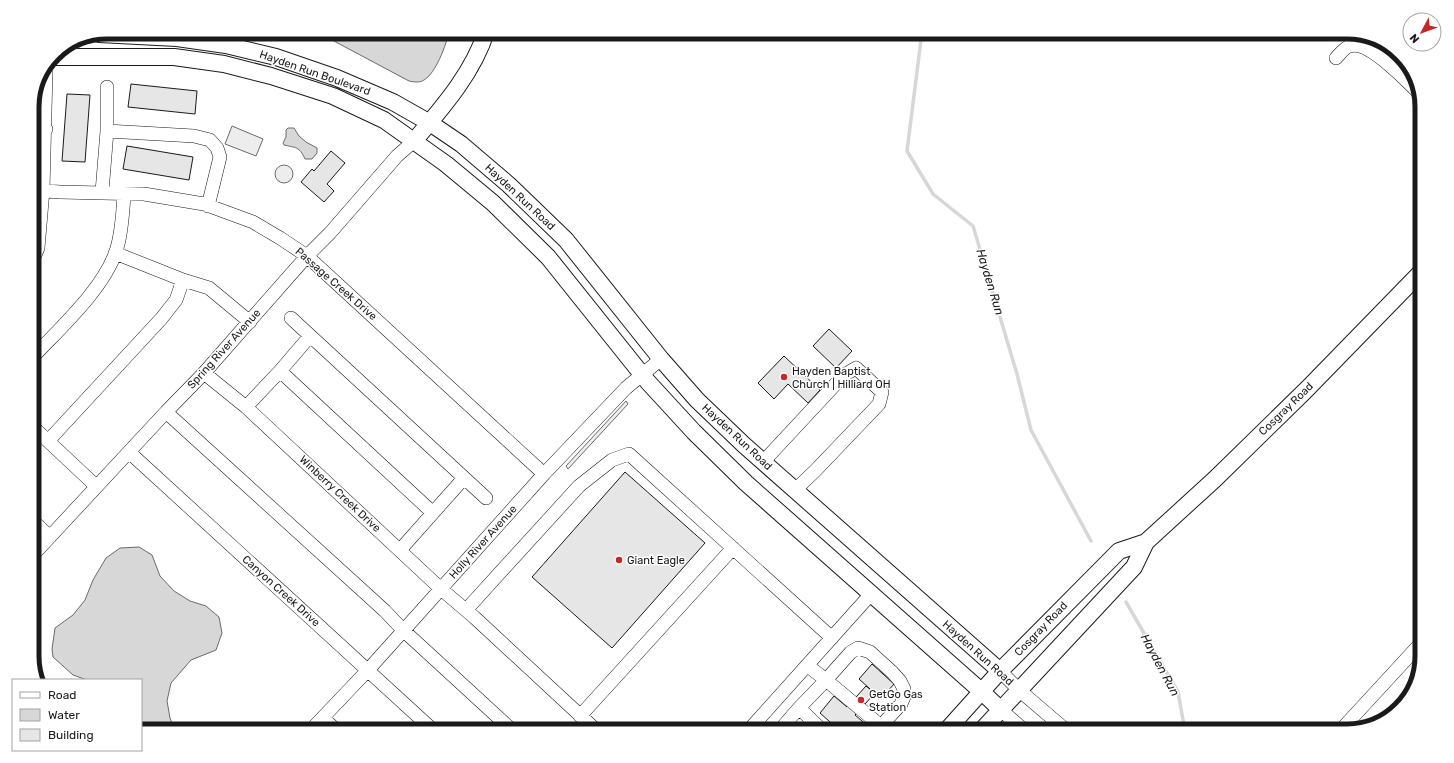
<svg xmlns="http://www.w3.org/2000/svg" width="1454" height="763" viewBox="0 0 1454 763" font-family="Rubik,sans-serif">
<style>
.built{fill:#ededed;stroke:#6a6a6a}
.water{fill:#d7d7d7;stroke:#6a6a6a}
.lines{fill:none;stroke-linecap:round;stroke-linejoin:round}
.stream{stroke:#d7d7d7;stroke-width:3.5}
.building{fill:#e6e6e6;stroke:#1a1a1a}
.minor-casing{stroke:#1a1a1a;stroke-width:14}
.major-casing{stroke:#1a1a1a;stroke-width:18}
.minor{stroke:#fff;stroke-width:13}
.major{stroke:#fff;stroke-width:16}
.poi-dot{fill:#c62828;stroke:#fff;stroke-width:1.5}
.labels{text-anchor:middle;dominant-baseline:central;stroke-width:3;stroke-linejoin:round;paint-order:stroke}
.street-label{font-size:11px;fill:#1a1a1a;stroke:#fff}
.poi-label{font-size:11px;fill:#1a1a1a;stroke:#fff;text-anchor:start}
.water-label{font-size:12px;font-style:italic;fill:#1a1a1a;stroke:#fff}
.rim{fill:none;stroke:#1a1a1a;stroke-width:5}
</style>
<rect width="100%" height="100%" fill="#fff"/>
<!-- built -->
<path class="built" d="M232,126L263,139L256,156L225,144Z
M275 174a9 9 0 1 1 18 0a9 9 0 1 1-18 0Z
M626,401L628,404L568,469L566,466Z"/>
<!-- water -->
<path class="water" d="M317,32H449C446,45 436,73 424,80C420,83 414,82 409,81Z
M288,128H294L299,136L306,142L317,148V153L312,159H305C299,146 296,148 284,145L283,143L286,137V130Z
M139,547L152,555L160,576L174,591L190,601L206,606L219,617L222,633L216,650L191,660L171,683L167,701L170,718L175,731H141V680H87L73,675L53,657L52,649L55,628L73,615L85,600L93,580L106,558L120,548Z"/>
<g class="lines">
<!-- stream -->
<path class="stream" d="M922,32L907,151L933,194L973,226L1017,374L1031,430L1091,541
M1126,602L1178,692L1185,731"/>
</g>
<!-- building -->
<path class="building" d="M131,84L197,91L195,114L128,107Z
M67,94L90,95L85,162L62,161Z
M127,146L193,157L189,180L123,169Z
M331,151L345,163L327,184L334,191L324,202L301,182L312,169L314,171Z
M829,329L852,351L836,368L813,346Z
M784,356L820,390L808,403L788,384L774,399L758,383Z
M625,472L705,543L612,648L532,577Z
M872,664L894,684L881,699L859,679Z
M866,686L875,693L855,715L869,727L865,731H840L820,713L834,696L847,707Z
M896,724L904,731H889Z"/>
<g class="lines">
<!-- minor casing -->
<g class="minor-casing">
<path id="minor" d="M1336,58C1340,54 1345,47 1350,46C1369,40 1405,80 1418,92
M32,128L46,129
M107,131L194,136L210,140L217,148L220,157L208,206
M32,190L60,192L144,194L204,204L253,222L280,238L307,256L544,474
M102,192L107,131V87
M115,253L183,280L209,288L250,322
M32,262L38,248L43,190L46,72
M291,318L486,498
M32,358C59,329 106,287 117,248C122,231 123,211 124,194
M280,371L433,513
M204,373L246,407L441,589L474,617L597,731
M246,407L280,371L310,336
M166,412L385,611L403,630L513,731
M32,426L96,486
M48,441L161,319L176,300L183,280
M129,452L434,731
M763,462L844,375L856,368L882,392L879,404L815,471L795,490
M32,520L50,537
M400,550L464,478
M32,556L166,412L204,373L307,256L330,233L397,156L414,141
M466,610L579,486L612,460L629,454L832,638
M858,648L870,652L892,672L900,681L904,689V697L901,704L881,726L826,680L851,652Z
M808,666L826,680L799,708L823,731
M1000,671L1019,690L1067,731
M1001,710L1025,731
M580,716L733,548
M323,718L337,731
M310,731L368,670L544,474L626,388L661,359
M748,731L871,594
M779,731L799,708
M1340,731L1422,642"/>
</g>
<!-- major casing -->
<g class="major-casing">
<path id="major" d="M99,34L177,38L226,45L276,57L337,78L393,102L430,123L461,144L509,185L566,240L661,359L697,400L744,445L1000,671
M53,57H174L224,64L271,76L333,96L384,120L446,164L493,203L548,257L648,382L694,432L746,483L981,691L1001,710
M414,141C442,108 473,73 486,32
M946,731L1000,671L1119,551L1146,542
M981,731L1134,567L1146,542L1215,479L1307,389L1422,271"/>
</g>
<!-- minor -->
<use href="#minor" class="minor"/>
<!-- major -->
<use href="#major" class="major"/>
</g>
<!-- markers -->
<g class="poi-dot">
<circle cx="784" cy="377" r="4"/>
<circle cx="619" cy="560" r="4"/>
<circle cx="861" cy="700" r="4"/>
</g>
<g class="labels">
<!-- street labels -->
<g class="street-label">
<text transform="translate(315 73) rotate(19)">Hayden Run Boulevard</text>
<text transform="translate(520 197) rotate(43)">Hayden Run Road</text>
<text transform="translate(336 284) rotate(41)">Passage Creek Drive</text>
<text transform="translate(224 349) rotate(-48)">Spring River Avenue</text>
<text transform="translate(1286 409) rotate(-44)">Cosgray Road</text>
<text transform="translate(737 437) rotate(43)">Hayden Run Road</text>
<text transform="translate(340 494) rotate(43)">Winberry Creek Drive</text>
<text transform="translate(483 542) rotate(-48)">Holly River Avenue</text>
<text transform="translate(281 591) rotate(42)">Canyon Creek Drive</text>
<text transform="translate(1041 629) rotate(-46)">Cosgray Road</text>
<text transform="translate(978 653) rotate(42)">Hayden Run Road</text>
</g>
<!-- poi labels -->
<g class="poi-label">
<text x="792" y="371">Hayden Baptist<tspan x="792" dy="13">Church | Hilliard OH</tspan></text>
<text x="627" y="560">Giant Eagle</text>
<text x="869" y="694">GetGo Gas<tspan x="869" dy="13">Station</tspan></text>
</g>
<!-- water labels -->
<g class="water-label">
<text transform="translate(990 282) rotate(73)">Hayden Run</text>
<text transform="translate(1160 665) rotate(62)">Hayden Run</text>
</g>
</g>
<!-- crop -->
<path d="M0 0H1454V763H0ZM107 39H1347A68 68 0 0 1 1415 107V656A68 68 0 0 1 1347 724H107A68 68 0 0 1 39 656V107A68 68 0 0 1 107 39Z" fill="#fff" fill-rule="evenodd"/>
<path class="rim" d="M107 39H1347A68 68 0 0 1 1415 107V656A68 68 0 0 1 1347 724H107A68 68 0 0 1 39 656V107A68 68 0 0 1 107 39Z"/>
<!-- legend -->
<rect x="12" y="679" width="130" height="72" fill="#ffffff" stroke="#a3a3a3"/>
<rect x="20" y="692" width="20" height="6" fill="#ffffff" stroke="#a3a3a3"/>
<text x="48" y="699" font-size="12" fill="#1a1a1a">Road</text>
<rect x="20" y="709" width="20" height="12" fill="#d7d7d7" stroke="#a3a3a3"/>
<text x="48" y="719" font-size="12" fill="#1a1a1a">Water</text>
<rect x="20" y="729" width="20" height="12" fill="#e6e6e6" stroke="#a3a3a3"/>
<text x="48" y="739" font-size="12" fill="#1a1a1a">Building</text>
<!-- north arrow -->
<g transform="translate(1422 32) rotate(229)"><circle r="19" fill="#ffffff" stroke="#a3a3a3"/>
<path d="M0-3L7 15L0 10L-7 15Z" fill="#c62828"/>
<text y="-6" font-size="11" font-weight="bold" text-anchor="middle" fill="#1a1a1a">N</text>
</g>
</svg>
